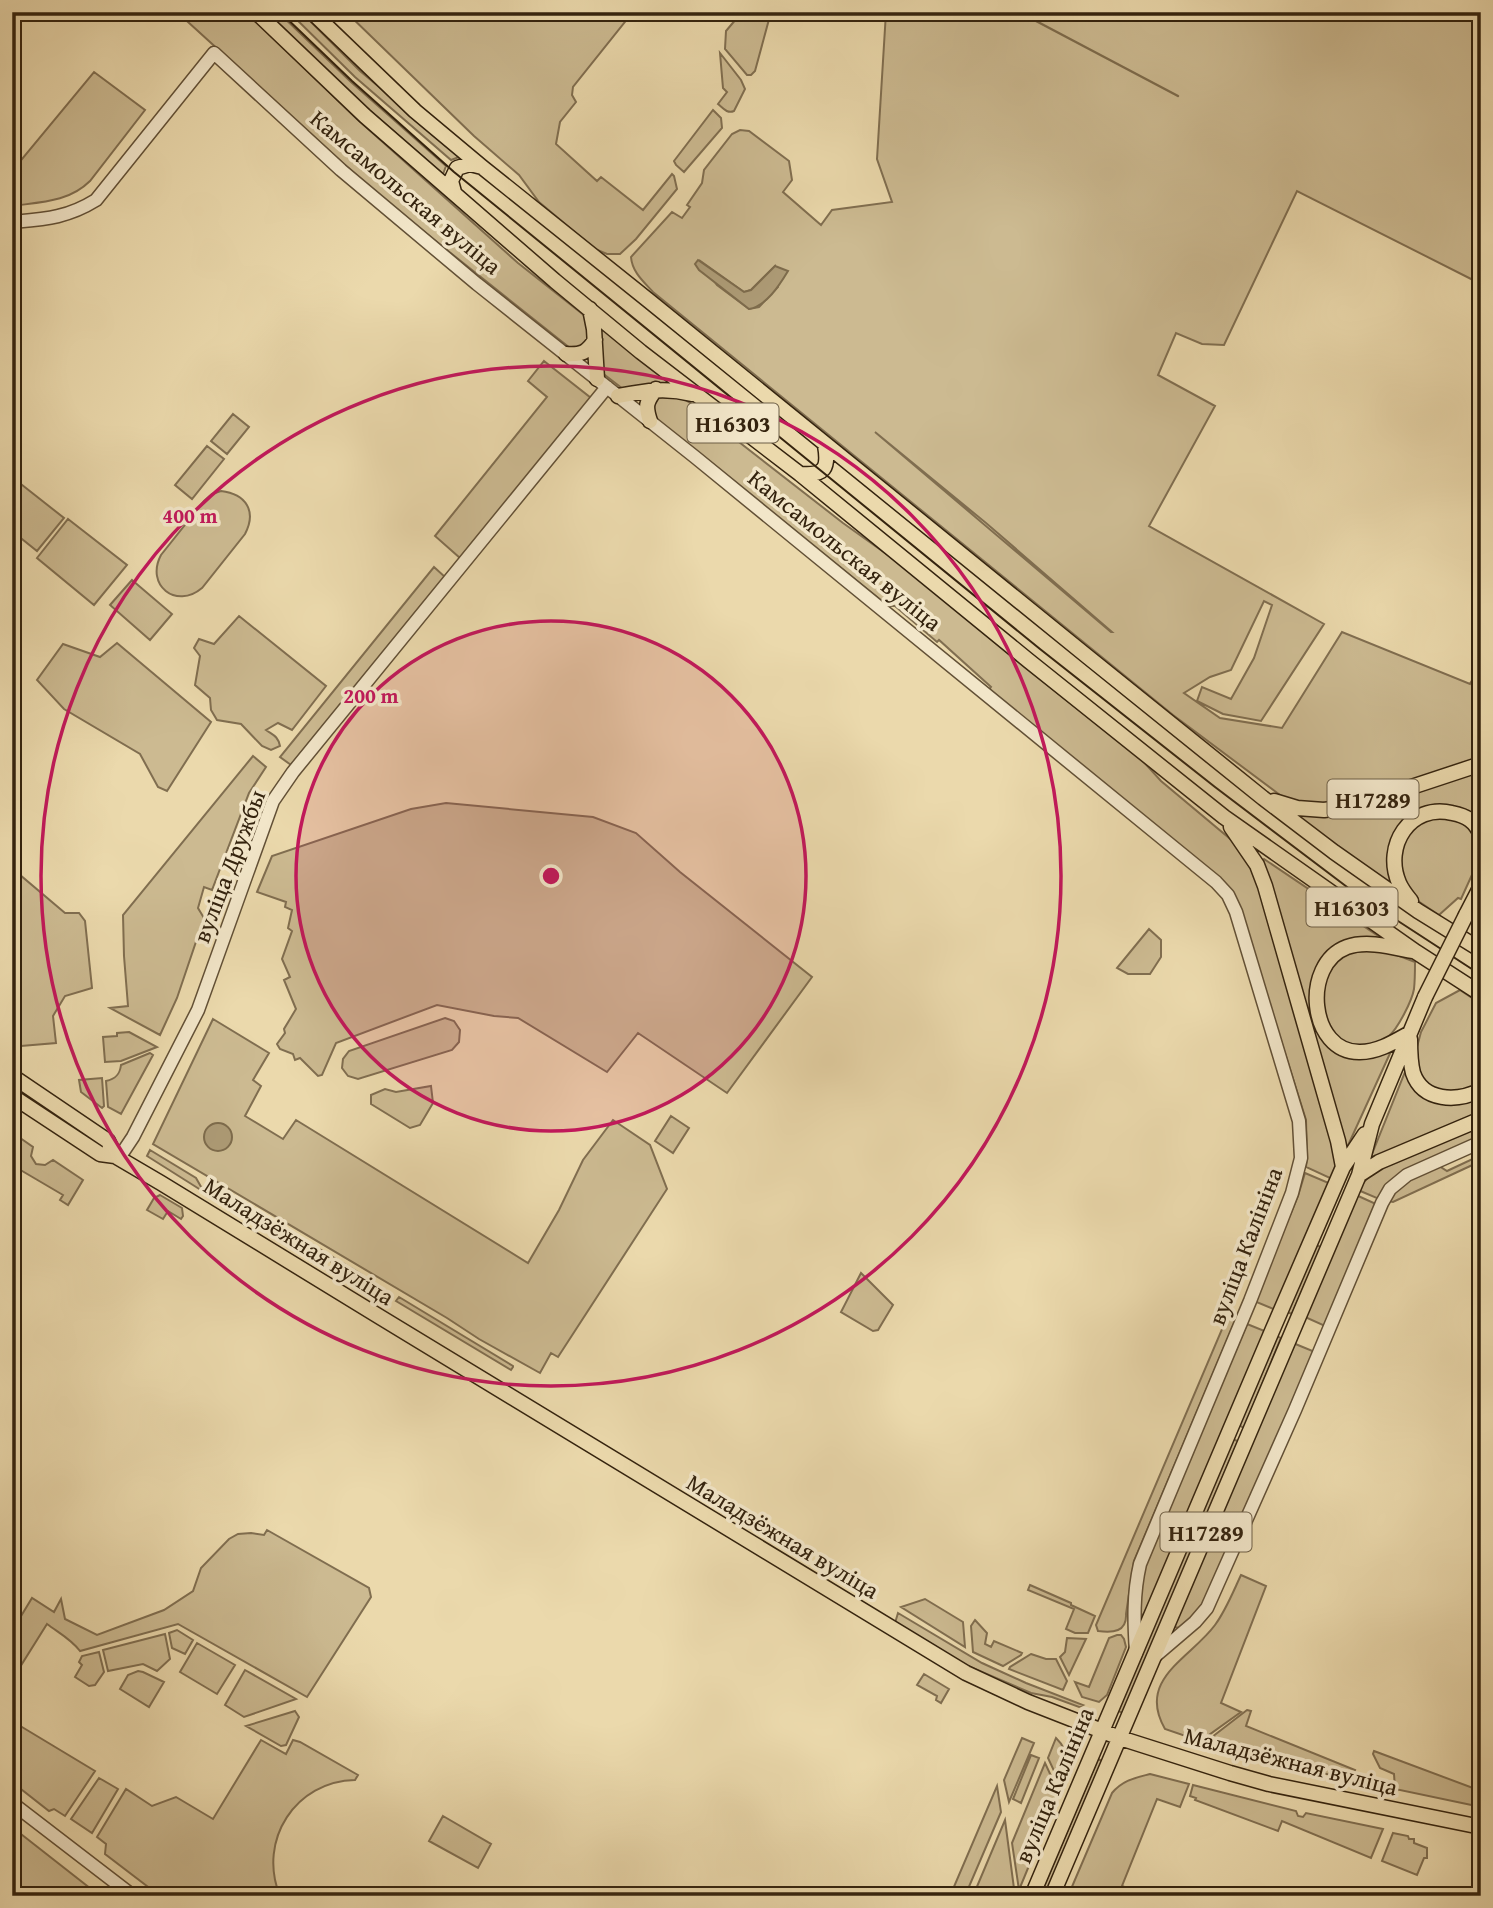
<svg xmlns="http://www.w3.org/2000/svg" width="1493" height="1908" viewBox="0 0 1493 1908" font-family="'Gentium Book Plus',serif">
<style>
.green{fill:#ccba91;stroke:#806e50;stroke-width:2;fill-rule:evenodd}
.water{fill:#ad9b76;stroke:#7d6b4c;stroke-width:2}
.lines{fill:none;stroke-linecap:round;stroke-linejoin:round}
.stream{stroke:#7d6b4c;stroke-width:2.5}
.minor-casing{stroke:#625036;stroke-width:15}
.major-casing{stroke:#34230e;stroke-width:17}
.minor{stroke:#f2e6c9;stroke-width:12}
.major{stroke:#ebd9ac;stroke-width:14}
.tram{stroke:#34230e;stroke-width:2}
.major-bridge-casing{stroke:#34230e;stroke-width:17;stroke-linecap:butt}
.major-bridge{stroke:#ebd9ac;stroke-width:14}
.ring{fill:none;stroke:#c2185b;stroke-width:3.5}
.labels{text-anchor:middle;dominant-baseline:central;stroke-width:7;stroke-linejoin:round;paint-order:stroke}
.shield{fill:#f2e6c9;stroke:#6d5e46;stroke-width:2}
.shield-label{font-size:23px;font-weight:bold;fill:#34230e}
.street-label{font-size:24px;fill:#34230e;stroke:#f2e6c9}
.centre{fill:#c2185b;stroke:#f2e6c9;stroke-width:3.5}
.ring-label{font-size:21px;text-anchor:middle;font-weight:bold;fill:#c2185b;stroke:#f2e6c9;stroke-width:7;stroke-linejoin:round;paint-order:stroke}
</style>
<rect width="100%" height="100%" fill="#ebd9ac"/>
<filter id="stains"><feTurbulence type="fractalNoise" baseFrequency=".00286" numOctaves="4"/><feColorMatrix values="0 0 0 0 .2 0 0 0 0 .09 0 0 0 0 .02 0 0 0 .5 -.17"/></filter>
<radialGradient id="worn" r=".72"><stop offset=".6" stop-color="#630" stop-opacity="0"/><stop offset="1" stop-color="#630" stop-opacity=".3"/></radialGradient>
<!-- green -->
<path class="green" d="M177,12H247L357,119L518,263L585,316L589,325L588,339L580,348H570L379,196Z
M266,12H278L351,82L446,166L443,174L345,89Z
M289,12H301L360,71L462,156L451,160L355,77Z
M346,12H629L628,18L573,87L572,95L576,102L560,122L556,144L597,181L601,177L643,210L672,174L674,176L677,189L636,239L620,254H607L595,249L539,202L519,175L474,136Z
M742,12H771L755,71L751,75H747L725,49L726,31Z
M886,12H1481V284L1297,191L1224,345L1202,344L1176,333L1158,375L1215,406L1149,526L1324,624L1261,721L1223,714L1197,701L1202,687L1231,699L1254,658L1272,605L1264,601L1231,670L1210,677L1184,693L1220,718L1282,728L1342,632L1470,684L1481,664V760L1353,802L1299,805L1284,798L1173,715L653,292C644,282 632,272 631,257L672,212L682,218L690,207L687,205L702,183L704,170L732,134L740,130L749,131L789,161L792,180L783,192L821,225L832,210L892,202L877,159ZM699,260L744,292L751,290L775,266L778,287L759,307L749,309L717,285ZM875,432L986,523L1112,632H1111Z
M720,53L741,80L745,89L734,111C727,114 723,108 718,104L727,92L723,88Z
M94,72L145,110L90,181C69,202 41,202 12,206V171Z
M713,110L721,118L722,128L684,172L676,165L674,161Z
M599,326L672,383L623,389L601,372Z
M544,361L591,398L460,558L435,536L547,397L528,381Z
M665,396L684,399L702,411L721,428L843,523L906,568L1023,666L1141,759L1161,781L1241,848L1253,866L1338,1166L1332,1179L1306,1167L1307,1158L1306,1120L1240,911L988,691L991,687L939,640L937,642L895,606H888L655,418L652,408L659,397Z
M233,414L249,427L227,454L211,441Z
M207,446L224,459L192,499L175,485Z
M12,477L64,518L37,551L12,531Z
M221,491C246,494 257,511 245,534L202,588C176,610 145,585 161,555L204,501L212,494Z
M68,519L127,565L94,605L37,558Z
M434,567L445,577L291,765L280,757Z
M132,580L172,614L150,640L110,605Z
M239,616L326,686L292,730L278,723L266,730C273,735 278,736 280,746L271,750L262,746L241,724L217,720L211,710L210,698L195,685L200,656L194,648L199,639L214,644Z
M117,643L211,722L167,791L158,787L140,754L64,709L37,680L63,644L100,657Z
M253,756L266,767L249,793L212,890L204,887L198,908L204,918L177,998L160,1035L110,1008L128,1006L124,956L123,915Z
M1481,769V822L1463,810L1407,819L1394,887L1338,848L1291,811L1302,814Z
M446,803L593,817L636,833L680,872L812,977L727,1093L638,1033L607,1072L518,1018L494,1016L437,1005L336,1043L322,1075L318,1076L300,1058L295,1060L293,1054L280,1049L277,1044L285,1033L284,1029L296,1009L284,980L290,977L282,959L292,931L288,928L292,910L285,907L286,902L257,892L272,856L411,809Z
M1441,815L1472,827L1480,844L1481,855L1461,899L1458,898L1439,915L1412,897L1399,870L1405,835L1413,825Z
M1264,859L1390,944L1346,943L1311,993L1339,1053L1392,1049L1345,1152H1344L1263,860Z
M12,872L20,875L65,913H79L85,921L92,988L65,996L53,1016L56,1043L21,1046L12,1039Z
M1149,929L1161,940V957L1150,974H1128L1117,968Z
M1384,950L1415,962C1415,971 1415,980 1414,989C1412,1001 1398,1028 1389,1036C1366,1058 1326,1044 1322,1013C1321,1006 1323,998 1323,991C1326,948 1350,951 1384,950Z
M1460,990L1481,1004V1086L1469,1092L1438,1093L1417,1074L1414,1058L1421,1032L1436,1003Z
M445,1018L454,1021L460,1030L459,1042L452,1050L358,1079L348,1076L342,1068L343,1059L349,1051Z
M213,1019L269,1053L253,1080L261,1086L245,1116L283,1139L296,1120L528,1263L559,1210L583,1160L613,1120L650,1145L667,1189L558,1357L551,1353L540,1373L479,1339L447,1318L153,1144Z
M129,1032L157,1047L121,1061L105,1062L103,1037L117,1036V1033Z
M150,1053L153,1055L121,1114L108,1107L106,1081C116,1079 120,1074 121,1065Z
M1407,1067L1419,1091L1481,1095V1115L1368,1164Z
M102,1078L104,1106L102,1108L81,1092L79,1080Z
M431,1086L433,1103L420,1125L410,1128L371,1104V1095L385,1089L396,1092Z
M671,1116L689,1128L673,1153L655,1141Z
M1481,1124V1138L1379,1199L1358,1190L1369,1176L1381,1167Z
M13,1133L33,1147L31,1156L36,1164L45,1165L53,1160L83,1180L68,1205L60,1200L63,1195L12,1165Z
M150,1150L196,1178L204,1192L147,1156Z
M1481,1155V1161L1393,1202L1388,1201C1399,1182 1419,1175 1439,1166L1447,1171Z
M1305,1173L1331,1184L1276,1310L1254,1301L1298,1196Z
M213,1185L361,1274L358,1278L211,1188Z
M160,1195L182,1208L183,1216L181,1219L168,1211L163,1219L147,1210L154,1198Z
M1356,1195L1376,1204L1325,1326L1305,1317Z
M1316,1245L1321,1247L1292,1314L1287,1312Z
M861,1273L893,1305L878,1330L873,1331L841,1312Z
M399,1297L513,1366V1367L511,1370L396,1301Z
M1228,1315L1236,1319L1134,1561L1126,1614C1127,1632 1113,1633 1098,1631L1096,1625Z
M1247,1324L1267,1332L1144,1616L1139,1612L1144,1565Z
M1276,1336L1281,1338L1244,1428L1239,1425Z
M1293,1343L1315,1352L1203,1606L1180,1628L1174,1627Z
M1232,1439L1238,1441L1123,1713L1118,1711Z
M267,1530L369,1588L371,1597L307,1697L178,1624L80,1651C71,1639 59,1633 47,1624L20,1667L12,1662V1631L32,1598L54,1612L61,1599L65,1619L97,1635L164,1610L193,1591L201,1568L229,1539L238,1534L251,1533L264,1535Z
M1241,1575L1266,1586L1221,1703L1241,1712L1209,1735L1206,1743L1165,1729C1136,1679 1191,1658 1215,1625C1226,1610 1233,1592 1241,1575Z
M1030,1585L1071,1603V1605L1095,1616L1088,1633H1075L1066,1629L1074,1609L1028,1590Z
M925,1599L963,1622L965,1647L901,1607Z
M898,1613L982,1663L1026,1683L1083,1705L1079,1707L1052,1697L1031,1693L968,1666L895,1623Z
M975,1620L987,1633L985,1644L991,1647L994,1641L1022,1653L1021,1655L1003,1666L973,1652L971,1626Z
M177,1630L193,1640L185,1654L172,1648L169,1633Z
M165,1634L170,1659L157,1671L143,1664L108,1671L103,1650Z
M1117,1635H1121L1124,1639L1126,1647L1107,1695L1099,1702L1082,1697L1075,1682L1089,1687L1109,1638Z
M1067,1638L1086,1639L1069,1675L1060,1657L1065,1652Z
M197,1643L235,1665L217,1694L180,1672Z
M99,1652L104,1672L95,1685L89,1686L75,1677L82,1665L79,1662L82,1656Z
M1031,1654L1046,1659H1056L1067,1681L1063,1690L1009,1669L1010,1667Z
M245,1670L296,1699L244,1717L225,1705Z
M138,1671L143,1672L164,1682L149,1707L120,1689L128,1675Z
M924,1674L949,1689L941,1703L936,1700L937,1696L917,1685Z
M1247,1710L1251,1711L1246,1726L1355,1770L1350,1780L1210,1744L1212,1737Z
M295,1711L299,1717L286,1745L281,1746L246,1726Z
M12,1721L95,1771L65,1816L54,1809L49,1811L12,1782Z
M1022,1738L1034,1743L1009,1802L1004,1780Z
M1056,1738C1071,1752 1069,1771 1062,1788L1048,1758Z
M261,1740L286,1754L293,1740L300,1742L358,1775L355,1780C296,1781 257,1840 280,1896H160L105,1854L106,1844L97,1837L126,1789L152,1806L176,1797L213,1819Z
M1374,1751L1481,1791V1807L1395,1789L1394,1774L1380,1768L1373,1754Z
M1031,1755L1039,1758L1021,1803L1013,1799Z
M1098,1759L1102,1761L1046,1896H1040Z
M1045,1763L1059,1793L1019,1890L1012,1843Z
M1150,1774L1189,1784L1180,1807L1157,1799L1122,1886L1134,1891L1133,1896H1068L1112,1793C1123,1780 1135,1778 1150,1774Z
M99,1778L118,1789L92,1833L71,1819Z
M1193,1785L1296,1811L1298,1816L1303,1817L1306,1813L1383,1829L1371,1858L1282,1821L1278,1831L1195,1800L1196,1798L1190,1796Z
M997,1786L1001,1812L965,1896H950Z
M443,1816L491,1844L478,1868L429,1841Z
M1005,1820L1015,1896H973Z
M12,1827L100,1896H12Z
M1393,1833L1408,1836L1409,1839H1414V1843L1427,1848V1858H1424L1417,1875L1382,1861Z"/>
<!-- water -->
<path class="water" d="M698,260L744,292L751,290L775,266L788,271C779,286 766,306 749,309L699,270L695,264Z
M204 1137a14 14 0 1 1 28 0a14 14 0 1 1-28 0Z"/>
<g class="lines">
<!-- stream -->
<path class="stream" d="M1019,12L1178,96"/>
<!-- minor casing -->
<g class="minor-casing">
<path id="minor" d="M12,222C45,219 67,218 96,200L214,53L341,170L477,284L695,457L1216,882L1228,895L1236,912L1299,1121L1301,1158L1292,1193L1250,1301L1140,1564C1133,1594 1134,1622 1136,1653
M119,1158L133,1137L198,1010L273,801L293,772L607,387
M1154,1657L1195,1622L1207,1608L1295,1410L1382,1203L1390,1189L1407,1175L1481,1142
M12,1803L133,1896"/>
</g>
<!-- major casing -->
<g class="major-casing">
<path id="major" d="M256,12L365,116L555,281L641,352L800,474L1029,661L1224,817L1416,952L1481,994
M312,12L415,111L482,167L648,300L1088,657L1263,798L1334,852L1418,911L1481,950
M454,192L451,181L457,168L470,164L482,167
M590,309L594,329L597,379
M566,354C581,355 587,353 595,340
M618,396C645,391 665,387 692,394
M650,421C645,406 646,402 656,389
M800,474C825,476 829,468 825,445
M1274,801L1297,808L1324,810L1354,806L1481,764
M1231,827L1257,865L1265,886L1338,1141L1343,1167
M1411,901C1407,896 1402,890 1399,883C1383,846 1410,803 1452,813C1467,816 1475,821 1481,835
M1466,915L1481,886
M1410,1033C1394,1042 1378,1052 1360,1052C1309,1053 1301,964 1347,947C1367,940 1392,947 1412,951
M1410,1039C1410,1051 1410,1062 1413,1073C1423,1102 1457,1102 1481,1090
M12,1076L108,1141L115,1156
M12,1096L100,1154L115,1156L161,1183L380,1317L966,1673L1028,1702L1120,1738L1230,1773L1269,1784L1481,1827
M1359,1175L1379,1162L1481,1119
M1032,1896L1272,1331L1343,1167L1365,1134
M1052,1896L1359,1175L1372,1124L1425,997"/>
</g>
<!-- minor -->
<use href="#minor" class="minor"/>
<!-- major -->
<use href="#major" class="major"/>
<!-- tram -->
<path class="tram" d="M280,12L352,81L454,172L1040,649L1215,787L1355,893L1481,975"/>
<!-- major-bridge casing -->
<g class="major-bridge-casing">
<path id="major-bridge" d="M1425,997L1466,915"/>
</g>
<!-- major-bridge -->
<use href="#major-bridge" class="major-bridge"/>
</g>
<!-- distance rings -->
<circle cx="551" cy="876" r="255" fill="#c2185b" fill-opacity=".12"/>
<g class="ring">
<circle cx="551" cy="876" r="255"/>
<circle cx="551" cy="876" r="510"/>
</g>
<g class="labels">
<!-- shield labels -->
<g class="shield">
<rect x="687.5" y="403.5" width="91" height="39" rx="5"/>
<rect x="1327.5" y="779.5" width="91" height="39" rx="5"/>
<rect x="1306.5" y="887.5" width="91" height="39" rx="5"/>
<rect x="1160.5" y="1512.5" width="91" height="39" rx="5"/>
</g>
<g class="shield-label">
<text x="733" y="423">Н16303</text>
<text x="1373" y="799">Н17289</text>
<text x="1352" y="907">Н16303</text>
<text x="1206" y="1532">Н17289</text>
</g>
<!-- street labels -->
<g class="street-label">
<text transform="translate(406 192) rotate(40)">Камсамольская вуліца</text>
<text transform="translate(845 550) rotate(39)">Камсамольская вуліца</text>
<text transform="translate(229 866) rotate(-69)">вуліца Дружбы</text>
<text transform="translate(299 1241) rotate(32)">Маладзёжная вуліца</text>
<text transform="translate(1245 1246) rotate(-69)">вуліца Калініна</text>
<text transform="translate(783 1536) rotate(31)">Маладзёжная вуліца</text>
<text transform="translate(1291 1761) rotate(14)">Маладзёжная вуліца</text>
<text transform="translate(1054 1785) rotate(-67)">вуліца Калініна</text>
</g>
</g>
<circle cx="551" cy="876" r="10" class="centre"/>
<g class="ring-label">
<text x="190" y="523">400 m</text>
<text x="371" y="703">200 m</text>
</g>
<!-- margin -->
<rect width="1493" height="1908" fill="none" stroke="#ebd9ac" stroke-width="42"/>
<rect x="14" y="14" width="1465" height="1880" fill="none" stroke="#34230e" stroke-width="3.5"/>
<rect x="21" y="21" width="1451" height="1866" fill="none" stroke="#34230e" stroke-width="2"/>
<rect width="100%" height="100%" filter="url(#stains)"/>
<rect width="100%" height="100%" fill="url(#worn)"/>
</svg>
